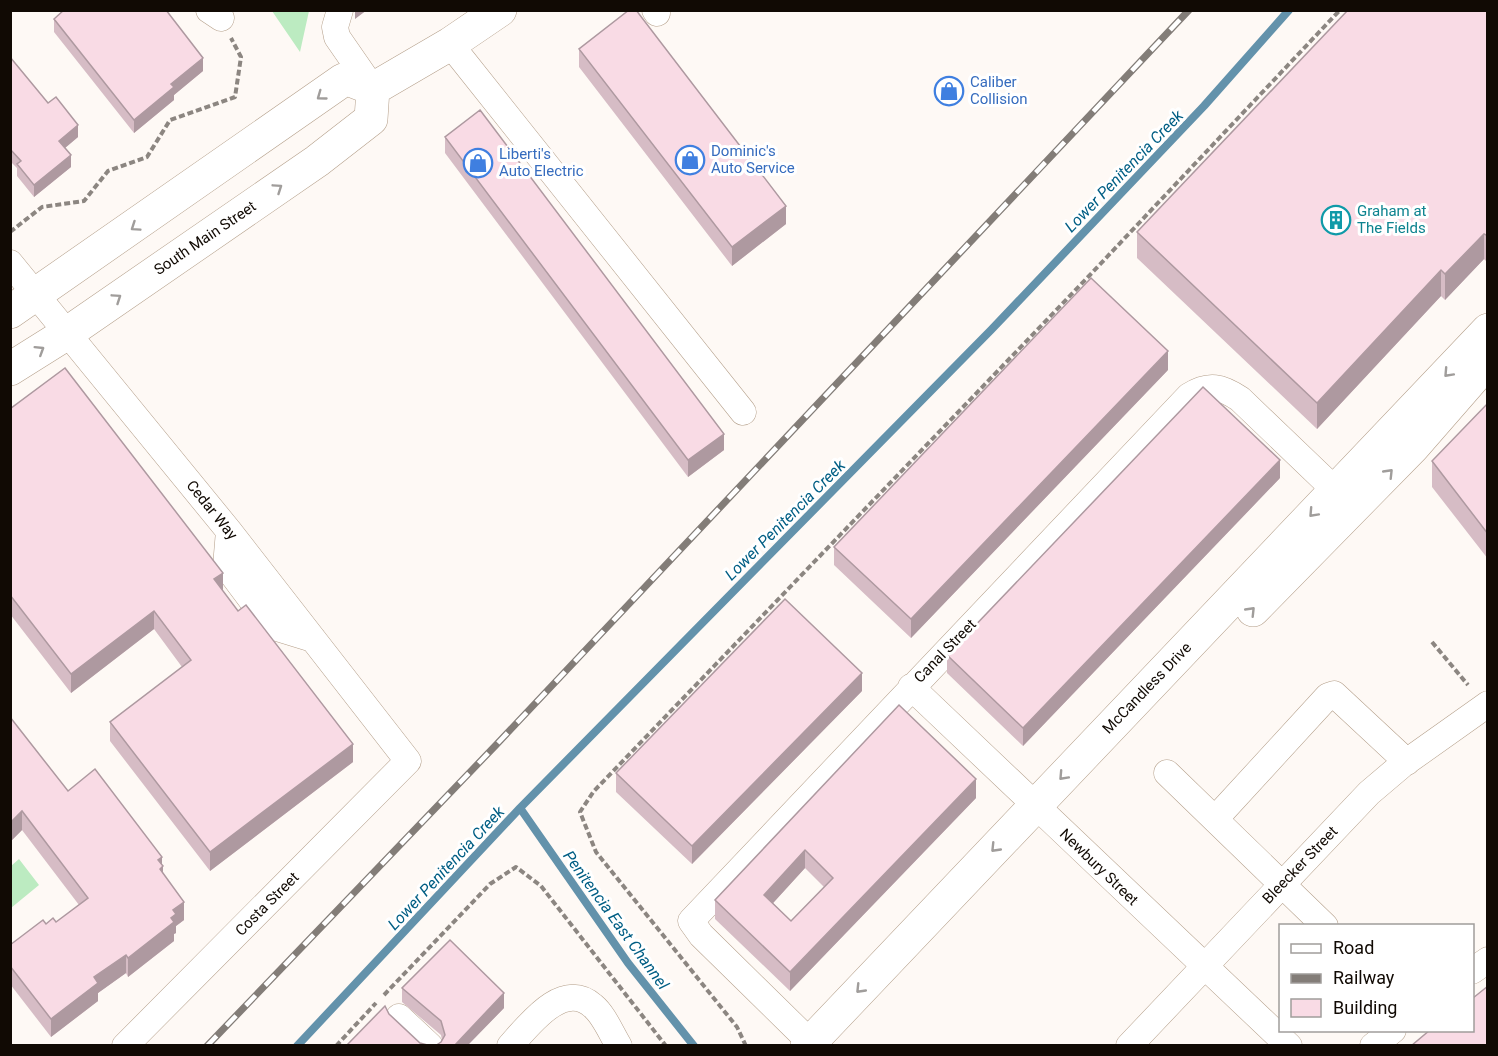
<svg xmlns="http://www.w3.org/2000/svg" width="1498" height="1056" viewBox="0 0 1498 1056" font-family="Roboto,sans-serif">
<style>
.green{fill:#bcebc1}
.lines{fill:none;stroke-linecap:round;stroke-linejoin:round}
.stream{stroke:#6392ab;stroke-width:8}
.minor-casing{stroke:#b49f8a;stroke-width:27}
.major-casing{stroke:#b49f8a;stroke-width:34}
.path{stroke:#8c8681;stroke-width:4;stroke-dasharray:6 3;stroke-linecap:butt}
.minor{stroke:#fff;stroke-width:26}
.major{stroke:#fff;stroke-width:33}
.rail-casing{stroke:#837d78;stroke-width:7}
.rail{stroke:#fff;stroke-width:4.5;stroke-dasharray:14;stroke-linecap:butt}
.wall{fill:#d6bcc5;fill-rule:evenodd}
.shaded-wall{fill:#ae99a0}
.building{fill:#f9dbe5;stroke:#ae99a0;stroke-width:1.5;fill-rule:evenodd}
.oneway{stroke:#a09d9b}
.labels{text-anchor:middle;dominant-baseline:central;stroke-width:6;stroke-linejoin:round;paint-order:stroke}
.shop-label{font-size:15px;fill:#366cbe;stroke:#fff;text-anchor:start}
.culture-label{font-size:15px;fill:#0d838f;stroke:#fff;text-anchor:start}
.street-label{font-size:15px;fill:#110a04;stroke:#fff}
.water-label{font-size:16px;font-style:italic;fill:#015e84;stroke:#fff}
</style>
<rect width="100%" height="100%" fill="#fef9f5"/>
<!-- green -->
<path class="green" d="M272,11H309L300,52Z
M19,859L39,885L11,908V866Z"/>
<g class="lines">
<!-- stream -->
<path class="stream" d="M520,808L628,963L694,1046
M297,1046L520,808L991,330L1204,106L1289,10"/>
<!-- minor casing -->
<g class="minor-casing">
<path id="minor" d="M209,10L221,18
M340,10L335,27L337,37L373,89
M655,10L657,13
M450,44L743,412
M10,263L229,531L408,761L125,1046
M229,531L226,566L271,626L313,639
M911,687L1289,1046
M1167,773L1325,926
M1216,818L1328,696L1334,694L1407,762
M1472,971L1488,960
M399,1017L430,1046
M810,1042L701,935L691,921L1189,396C1209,383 1222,387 1240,399L1335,490
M510,1046C529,1025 563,979 593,1006C604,1015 611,1033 619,1046
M1129,1046L1369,793L1402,765L1488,704
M1373,1046L1393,1030"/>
</g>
<!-- major casing -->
<g class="major-casing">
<path id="major" d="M373,89L450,44L500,10
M10,312L343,80H350L373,89
M10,369L69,332L317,161L371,119L373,89
M1253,610L1413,447L1481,369
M807,1046L1488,330"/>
</g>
<!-- path -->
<path class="path" d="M10,232L42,207L84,201L108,171L147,157L170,120L235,97L241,57L231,38
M1432,642L1468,685
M384,995L490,884L516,867L541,886L666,1046
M336,1046L376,1003
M746,1046L737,1027L596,852L580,812L594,791L1089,276L1340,10"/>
<!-- minor -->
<use href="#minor" class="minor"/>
<!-- major -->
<use href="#major" class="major"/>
<!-- rail casing -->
<g class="rail-casing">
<path id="rail" d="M207,1046L496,745L1189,10"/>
</g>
<!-- rail -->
<use href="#rail" class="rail"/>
</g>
<!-- wall -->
<path class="wall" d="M59,10H166L203,71L174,95V100L134,133L54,32V19L61,13Z
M1488,10V260L1486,261L1484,259L1445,300L1441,296L1317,429L1137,258V232Z
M579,49L786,224L732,266L579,67Z
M10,57L48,103L78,137L65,148L71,167L34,197L17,176V168L10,161Z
M445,137L724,450L688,477L445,153Z
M1168,370L911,638L834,565V547Z
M1488,403V559L1432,487V461Z
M10,409L223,591L353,762L210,871L110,741V722L182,667L154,629L71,693L10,614Z
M1280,478L1023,746L947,673V655Z
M862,691L692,864L616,792V773Z
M899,705L976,798L790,991L715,919V900ZM805,868L824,887L791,921L773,903Z
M10,717L68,791L162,865L163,873L184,920L176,926V933L174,934V941L128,977L126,973L98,993V1001L51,1037L10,984V945L46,924L56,922L79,905L22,830L10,842Z
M402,988L504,1008L467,1046H435L441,1042L442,1040L441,1035L402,1002Z"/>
<!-- shaded-wall -->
<path class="shaded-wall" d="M355,10H367L355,19Z
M203,58V71L174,95V100L134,133V120L171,84Z
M78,125V137L59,153V141Z
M71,155V167L34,197V185Z
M786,206V224L732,266V247Z
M1484,234V259L1445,300V274Z
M1488,234V260L1486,261V235Z
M1441,270V296L1317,429V403Z
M1168,351V370L911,638V619Z
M724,434V450L688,477V460Z
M1280,460V478L1023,746V728Z
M223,573V591L214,579Z
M154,611V629L71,693V674Z
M862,673V691L692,864V846Z
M353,744V762L210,871V852Z
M976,779V798L790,991V972Z
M22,811V830L10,842V823Z
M805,850V868L764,913V895Z
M162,857V867L163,866V885L158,860Z
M184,902V920L176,926V933L174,934V941L128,977V958L171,918L173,910Z
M126,955V973L98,993V1001L51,1037V1019L94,977Z
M504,993V1008L467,1046H454Z"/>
<!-- building -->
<path class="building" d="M64,10H166L203,58L171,84L174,87L134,120L54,19Z
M629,10H636L786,206L732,247L579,49Z
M1348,10H1488V234L1486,235L1484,234L1445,274L1441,270L1317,403L1137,232Z
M10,57L48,103L56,97L78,125L59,141L71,155L34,185L17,164L21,161L10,149Z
M480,110L724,434L688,460L445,137Z
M1091,278L1168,351L911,619L834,547Z
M65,368L223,573L214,579L238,611L246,605L353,744L210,852L110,722L191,660L154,611L71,674L10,595V409Z
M1203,387L1280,460L1023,728L947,655Z
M1488,403V534L1432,461Z
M785,599L862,673L692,846L616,773Z
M899,705L976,779L790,972L715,900ZM805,850L833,878L791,921L764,895Z
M10,717L68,791L95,769L162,857L158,860L163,866L160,869L184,902L173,910L176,914L171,918L174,922L128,958L126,955L94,977L98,983L51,1019L10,966V945L43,920L46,924L53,918L56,922L88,898L22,811L10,823Z
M450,940L504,993L454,1046H435L441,1042L445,1035L441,1021L402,988Z
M1488,986V1046H1411L1430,1030H1473V998Z
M385,1006L389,1014L420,1043L431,1046H346Z"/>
<!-- one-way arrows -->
<defs><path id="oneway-chevron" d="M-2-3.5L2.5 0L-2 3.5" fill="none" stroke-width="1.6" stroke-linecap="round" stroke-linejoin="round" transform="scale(1.5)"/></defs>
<g class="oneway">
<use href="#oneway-chevron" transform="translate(321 96) rotate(144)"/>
<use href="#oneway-chevron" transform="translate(278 188) rotate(-34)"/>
<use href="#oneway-chevron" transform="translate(135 227) rotate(146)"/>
<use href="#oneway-chevron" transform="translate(117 298) rotate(-34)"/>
<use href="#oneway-chevron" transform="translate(40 350) rotate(-32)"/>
<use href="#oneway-chevron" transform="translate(1448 373) rotate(133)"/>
<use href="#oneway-chevron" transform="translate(1389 473) rotate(-46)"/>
<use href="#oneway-chevron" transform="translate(1313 513) rotate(133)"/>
<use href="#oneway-chevron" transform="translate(1251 611) rotate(-46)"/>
<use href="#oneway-chevron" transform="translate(1063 776) rotate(133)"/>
<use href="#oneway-chevron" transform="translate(995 848) rotate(134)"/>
<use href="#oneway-chevron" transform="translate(860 989) rotate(134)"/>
</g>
<!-- icons -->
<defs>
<g id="shop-ring" transform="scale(1.5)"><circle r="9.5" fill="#fff" stroke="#3f7fe0" stroke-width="1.5"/><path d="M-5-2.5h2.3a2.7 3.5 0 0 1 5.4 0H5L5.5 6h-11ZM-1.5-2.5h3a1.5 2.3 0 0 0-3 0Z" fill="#3f7fe0"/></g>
<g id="building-ring" transform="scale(1.5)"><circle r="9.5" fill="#fff" stroke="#0f9aa8" stroke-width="1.5"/><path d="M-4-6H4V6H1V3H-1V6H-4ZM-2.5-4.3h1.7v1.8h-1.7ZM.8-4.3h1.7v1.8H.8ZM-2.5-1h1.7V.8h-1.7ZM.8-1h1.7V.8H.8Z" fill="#0f9aa8"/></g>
</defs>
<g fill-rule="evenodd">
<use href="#shop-ring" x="949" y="91"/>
<use href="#shop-ring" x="690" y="160"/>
<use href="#shop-ring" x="478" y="163"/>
<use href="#building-ring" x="1336" y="220"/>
</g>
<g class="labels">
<!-- shop labels -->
<g class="shop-label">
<text x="970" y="82">Caliber<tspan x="970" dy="17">Collision</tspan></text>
<text x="711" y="151">Dominic's<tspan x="711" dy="17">Auto Service</tspan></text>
<text x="499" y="154">Liberti's<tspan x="499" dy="17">Auto Electric</tspan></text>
</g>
<!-- culture labels -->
<g class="culture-label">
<text x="1357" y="211">Graham at<tspan x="1357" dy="17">The Fields</tspan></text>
</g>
<!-- street labels -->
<g class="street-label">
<text transform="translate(205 238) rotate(-34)">South Main Street</text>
<text transform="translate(212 510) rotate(51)">Cedar Way</text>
<text transform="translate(945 651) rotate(-46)">Canal Street</text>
<text transform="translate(1147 688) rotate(-46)">McCandless Drive</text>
<text transform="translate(1300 865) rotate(-46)">Bleecker Street</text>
<text transform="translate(1099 867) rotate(44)">Newbury Street</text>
<text transform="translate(267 904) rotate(-45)">Costa Street</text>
</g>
<!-- water labels -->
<g class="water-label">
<text transform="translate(1124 171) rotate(-46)">Lower Penitencia Creek</text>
<text transform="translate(785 520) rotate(-45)">Lower Penitencia Creek</text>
<text transform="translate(446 868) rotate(-47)">Lower Penitencia Creek</text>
<text transform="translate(616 920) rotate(54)">Penitencia East Channel</text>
</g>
</g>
<!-- border -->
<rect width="1498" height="1056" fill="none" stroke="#110a04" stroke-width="24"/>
<!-- legend -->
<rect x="1279" y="924" width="195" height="108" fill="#ffffff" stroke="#a09d9b" stroke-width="1.5"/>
<rect x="1291" y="944" width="30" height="9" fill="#ffffff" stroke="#a09d9b" stroke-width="1.5"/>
<text x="1333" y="954" font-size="18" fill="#110a04">Road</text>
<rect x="1291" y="974" width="30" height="9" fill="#837d78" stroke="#a09d9b" stroke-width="1.5"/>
<text x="1333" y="984" font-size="18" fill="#110a04">Railway</text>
<rect x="1291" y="999" width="30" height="18" fill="#f9dbe5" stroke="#a09d9b" stroke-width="1.5"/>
<text x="1333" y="1014" font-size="18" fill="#110a04">Building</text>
</svg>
